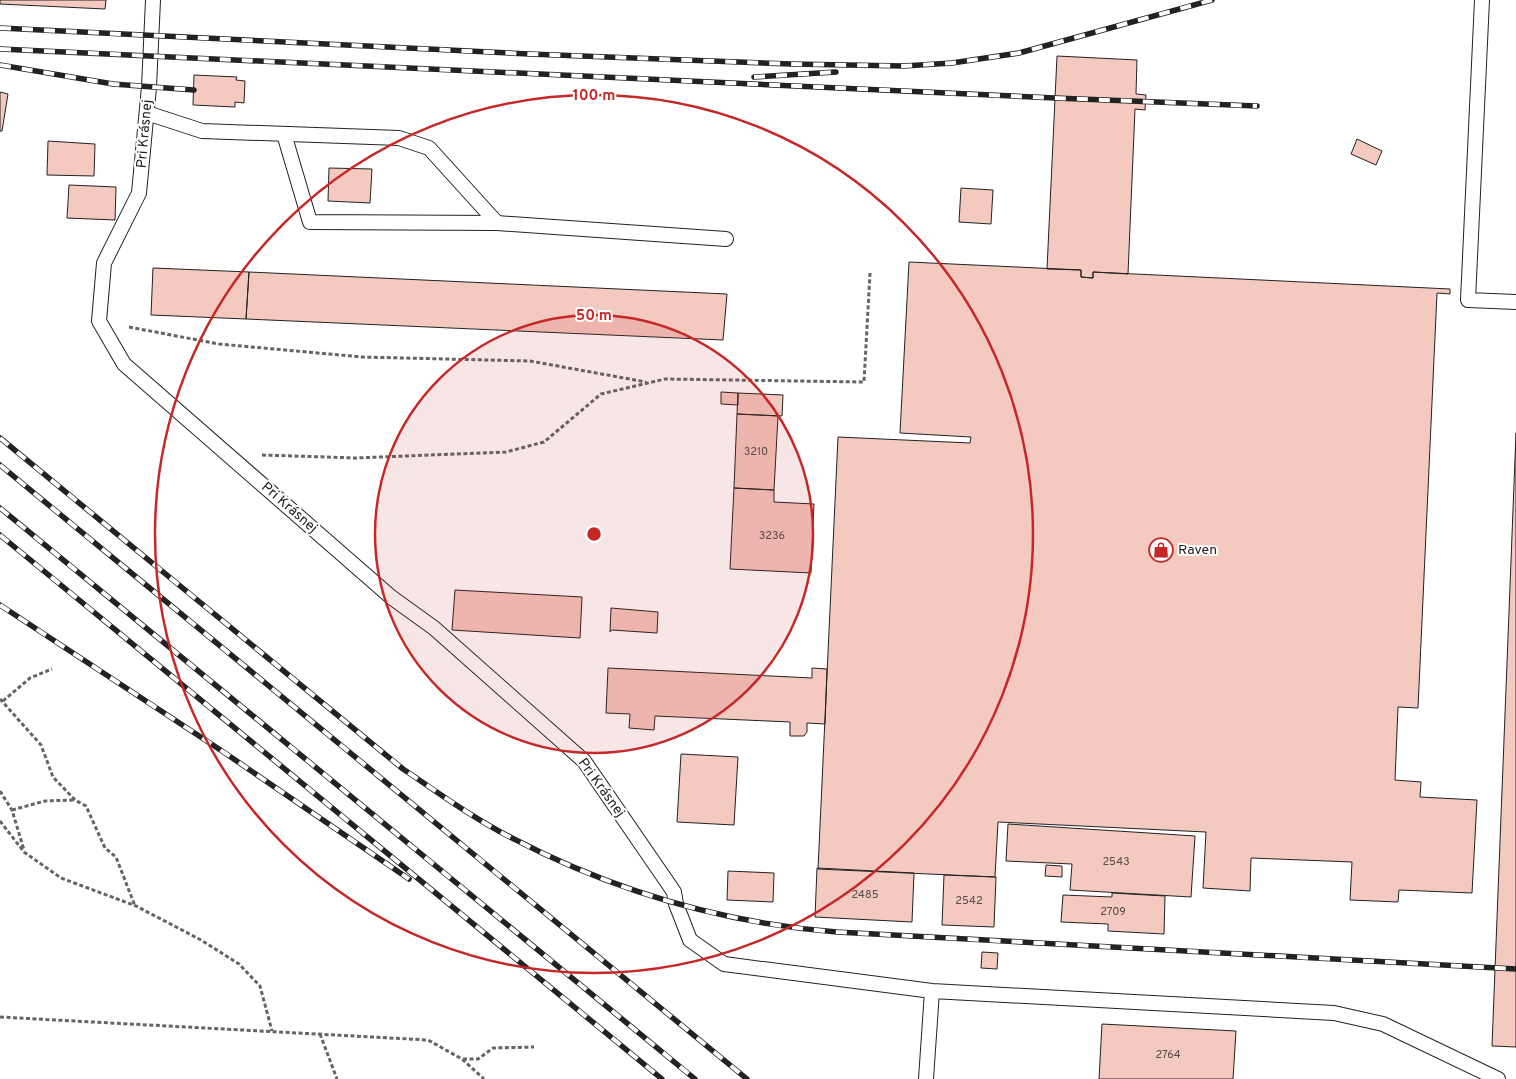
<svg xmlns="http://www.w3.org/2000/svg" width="1516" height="1079" viewBox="0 0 1516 1079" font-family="Overpass,sans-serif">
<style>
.building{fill:#f3c9c0;stroke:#222}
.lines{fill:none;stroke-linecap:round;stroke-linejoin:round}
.lane-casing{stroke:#222;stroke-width:16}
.path{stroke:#646464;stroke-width:3;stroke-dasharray:4 2.5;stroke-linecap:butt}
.lane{stroke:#fff;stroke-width:14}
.rail-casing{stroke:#222;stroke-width:5.5}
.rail{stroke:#fff;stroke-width:4;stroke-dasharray:11;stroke-linecap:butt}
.ring{fill:none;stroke:#c62828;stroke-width:2.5}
.labels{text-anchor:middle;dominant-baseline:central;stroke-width:4;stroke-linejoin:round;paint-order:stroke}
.number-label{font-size:11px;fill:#564c4a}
.street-label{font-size:14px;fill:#222;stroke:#fff}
.poi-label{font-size:14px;fill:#222;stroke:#fff;text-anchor:start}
.centre{fill:#c62828;stroke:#fff;stroke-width:2.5}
.ring-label{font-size:15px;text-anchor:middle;font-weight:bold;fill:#c62828;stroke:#fff;stroke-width:4;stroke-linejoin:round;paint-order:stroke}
</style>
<rect width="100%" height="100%" fill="#fff"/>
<!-- building -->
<path class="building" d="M0,0H106L105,9L0,4Z
M1057,56L1137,60L1136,94L1146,95L1145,110L1135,109L1128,274L1093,272V278L1081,277V270L1047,269Z
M194,75L237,77L236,80L245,81L244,103L235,102V107L193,105Z
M0,92L8,94L2,131H0Z
M1357,139L1382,151L1376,165L1351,154Z
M48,141L95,144L94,176L47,175Z
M329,168L372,169L370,203L328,201Z
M69,185L116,187L115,220L67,218Z
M961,188L993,190L991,224L959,222Z
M909,262L1081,270V277L1093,278V272L1450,289V294L1437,293L1418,708L1398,707L1395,780L1421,782L1420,797L1477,800L1472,893L1399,890L1398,902L1350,900L1352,862L1251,858L1250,891L1203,888L1206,832L998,822L995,877L818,869L838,437L970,443L971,437L900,433Z
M153,268L249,272L246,319L151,315Z
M249,272L727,294L723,340L246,319Z
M721,392L738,393V405L721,404Z
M738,393L783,395L782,416L737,414Z
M737,414L778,416L774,490L734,488Z
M1516,433V1047L1492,1046Z
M734,488L774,490V502L814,504L811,573L730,569Z
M455,590L582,597L580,638L452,630Z
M611,608L658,612L657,633L612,630L610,632Z
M608,668L812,678V668L827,669L825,724L807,723V732L804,736H790V722L655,716L654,730L629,728L630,714L606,713Z
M681,754L738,757L734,825L677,822Z
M1008,824L1195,836L1191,897L1070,890L1072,864L1006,861Z
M1046,865L1062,866V877L1045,876Z
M817,868L914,873L912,922L815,917Z
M728,871L774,873L773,902L727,900Z
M944,875L996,877L994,927L942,925Z
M1112,893L1165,896L1164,934L1108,931V924L1061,922L1063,895L1112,897Z
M982,952L998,953L997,969L981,968Z
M1102,1024L1236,1031L1233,1079H1099Z"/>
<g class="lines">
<!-- lane casing -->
<g class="lane-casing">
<path id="lane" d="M153,0L149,87L139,193L104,263L99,321L124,364L391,597L434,628L584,761L674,892L676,904L690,940L724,964L932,991L1334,1013L1383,1024L1498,1079
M1482,0L1468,300L1516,302
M147,113L202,131L399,138L429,148L497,223L726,239
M284,134L310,222L497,223
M926,1079L932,991"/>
</g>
<!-- path -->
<path class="path" d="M129,327L219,344L362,357L530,361L646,382
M262,455L356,458L506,452L544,442L601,394L665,379L864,382L870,273
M0,699L41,745L53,777L75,800L86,806L105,848L116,857L135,906
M3,701L30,678L52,669
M0,791L12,810L24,850
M12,810L45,801L75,800
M0,821L24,852L61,878L136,906L201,940L239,964L260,986L272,1031
M0,1017L428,1040L462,1059L484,1079
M320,1034L337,1079
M463,1059H478L493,1048L534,1047"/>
<!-- lane -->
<use href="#lane" class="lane"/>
<!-- rail casing -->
<g class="rail-casing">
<path id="rail" d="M0,28L529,54L791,64L904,66L952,63L1019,53L1212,0
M0,49L1055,98L1257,106
M0,65L113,84L194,90
M754,77L836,72
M0,438L403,769C439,793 474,819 512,838C614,891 723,923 837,932L1516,969
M0,465L747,1079
M0,508L695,1079
M0,535L662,1079
M0,605L225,753L409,879"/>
</g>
<!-- rail -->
<use href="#rail" class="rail"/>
</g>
<!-- distance rings -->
<circle cx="594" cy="534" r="219" fill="#c62828" fill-opacity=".12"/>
<g class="ring">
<circle cx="594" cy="534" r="219"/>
<circle cx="594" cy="534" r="439"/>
</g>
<!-- icons -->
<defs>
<g id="shop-ring" transform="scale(1.25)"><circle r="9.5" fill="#fff" stroke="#c62828" stroke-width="1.5"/><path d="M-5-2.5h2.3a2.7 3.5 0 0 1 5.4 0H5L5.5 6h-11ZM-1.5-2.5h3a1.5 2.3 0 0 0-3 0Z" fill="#c62828"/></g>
</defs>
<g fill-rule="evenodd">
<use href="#shop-ring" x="1161" y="550"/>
</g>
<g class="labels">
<!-- number labels -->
<g class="number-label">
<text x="756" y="452">3210</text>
<text x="772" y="536">3236</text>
<text x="1116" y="862">2543</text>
<text x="865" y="895">2485</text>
<text x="969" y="901">2542</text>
<text x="1113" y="912">2709</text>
<text x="1168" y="1055">2764</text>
</g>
<!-- street labels -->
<g class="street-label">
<text transform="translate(145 134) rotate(-85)">Pri Krásnej</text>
<text transform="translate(289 508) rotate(41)">Pri Krásnej</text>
<text transform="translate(601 788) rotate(54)">Pri Krásnej</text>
</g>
<!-- poi labels -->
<g class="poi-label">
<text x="1178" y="550">Raven</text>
</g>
</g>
<circle cx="594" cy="534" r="8" class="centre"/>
<g class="ring-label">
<text x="594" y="100">100 m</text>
<text x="594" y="320">50 m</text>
</g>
</svg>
